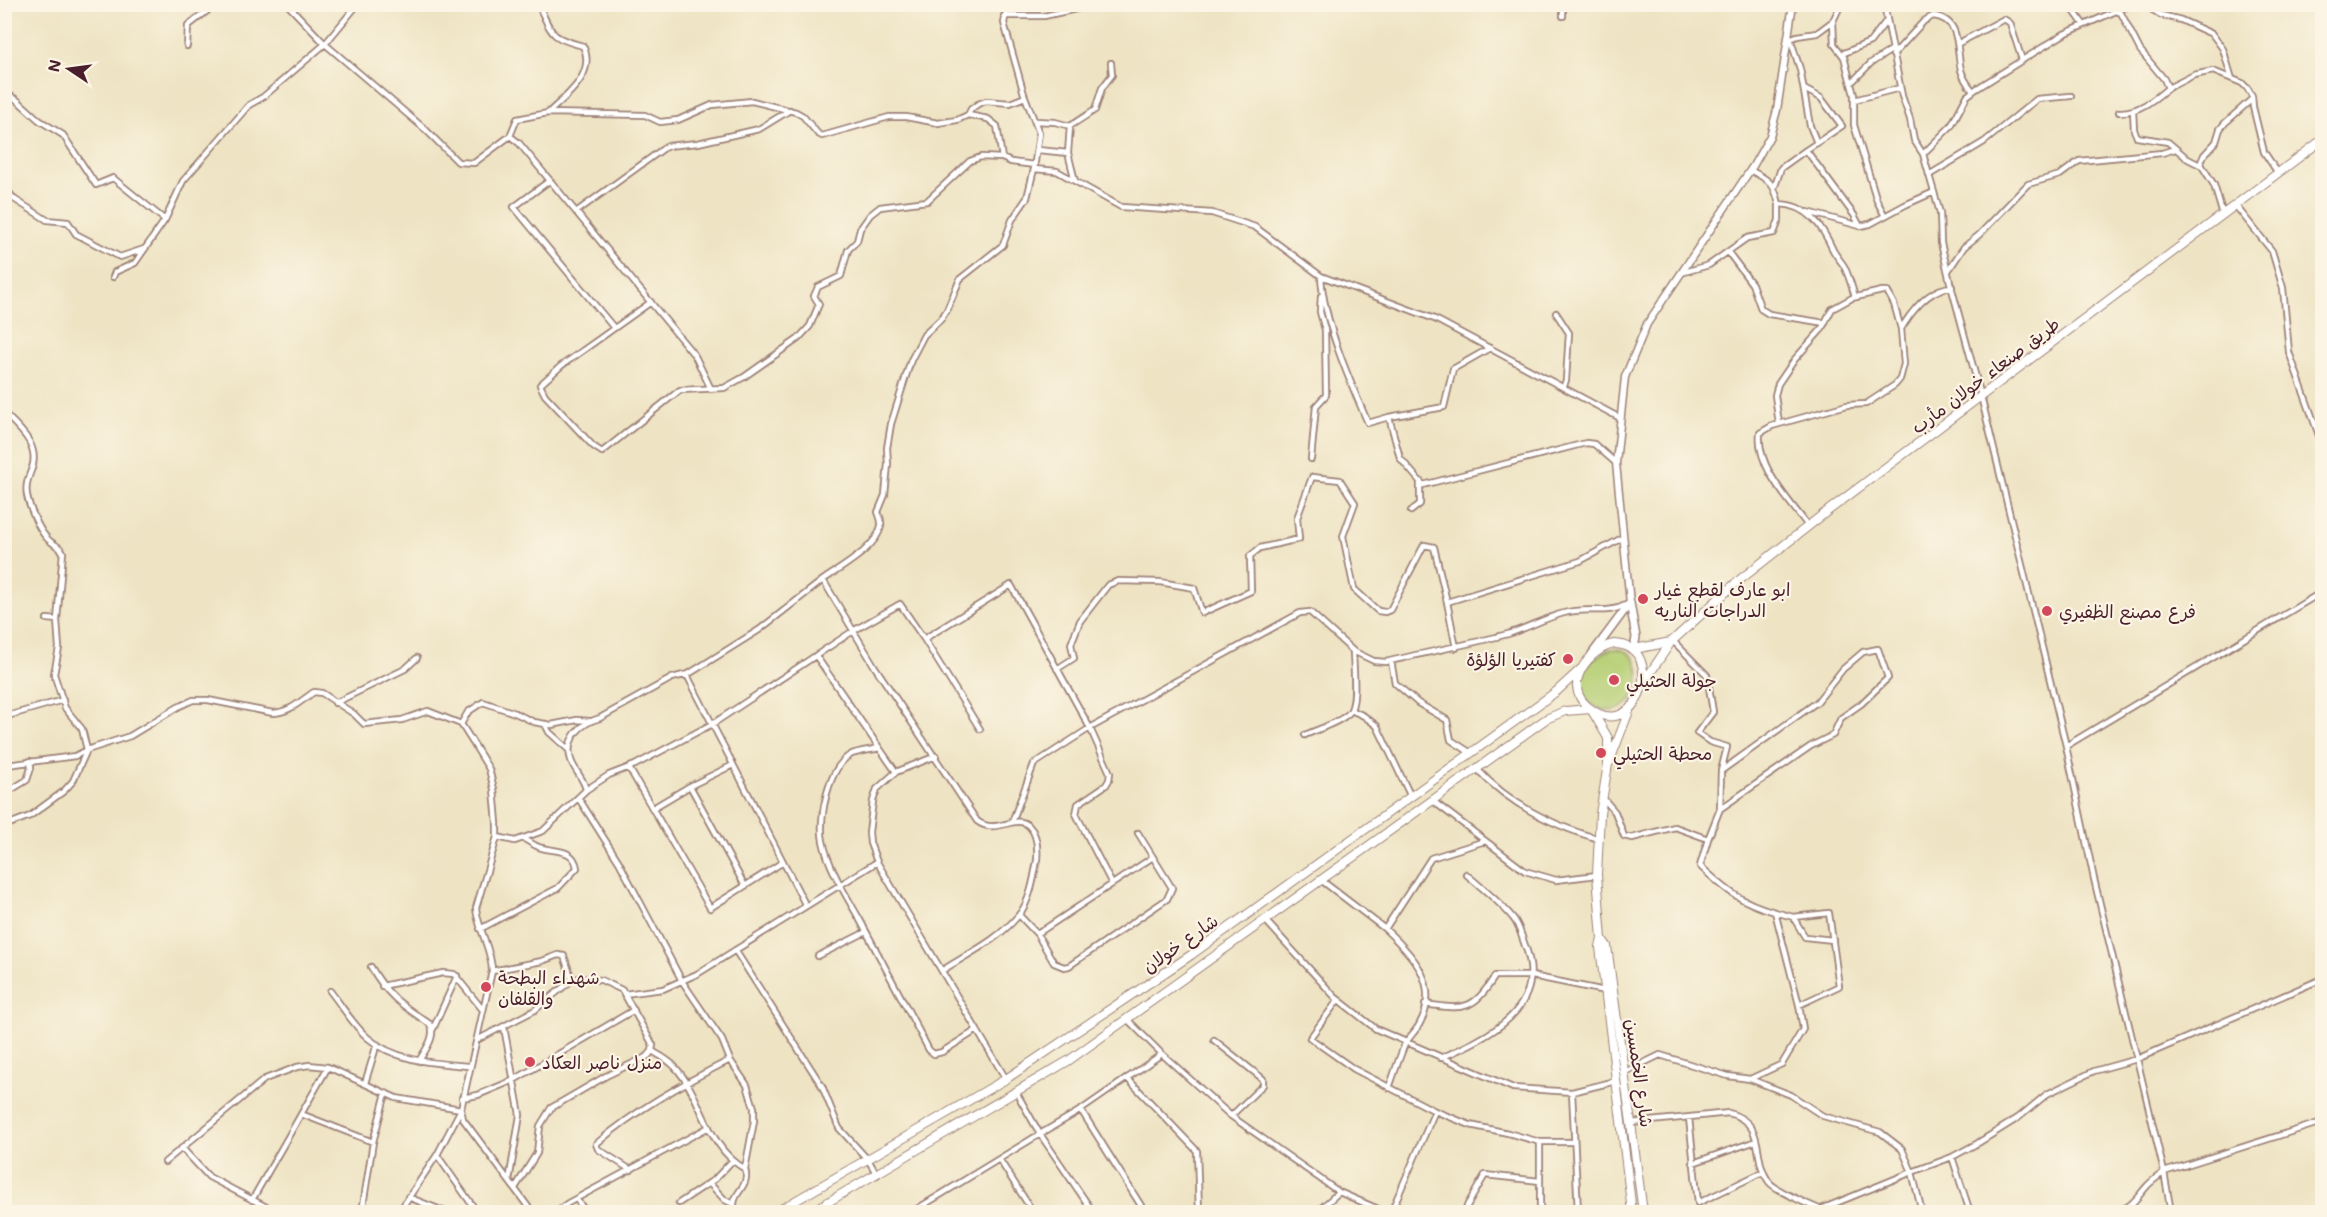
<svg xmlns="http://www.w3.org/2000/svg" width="2327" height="1217" viewBox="0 0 2327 1217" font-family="Mali,'Playpen Sans Arabic',sans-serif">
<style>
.green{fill:#b6cf75;stroke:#807750;stroke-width:1.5}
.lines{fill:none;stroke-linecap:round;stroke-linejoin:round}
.minor-casing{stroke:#9c8177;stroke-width:8}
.tertiary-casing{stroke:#9c8177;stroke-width:9}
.secondary-casing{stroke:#9c8177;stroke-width:10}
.primary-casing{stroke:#9c8177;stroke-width:10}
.minor{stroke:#fff;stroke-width:4.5}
.tertiary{stroke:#fff;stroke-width:6}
.secondary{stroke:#fff;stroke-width:7}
.primary{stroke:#fff;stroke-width:8}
.poi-dot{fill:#d1495b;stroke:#fcf5e5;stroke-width:2}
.labels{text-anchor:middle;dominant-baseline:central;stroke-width:4.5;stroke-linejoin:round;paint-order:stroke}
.street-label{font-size:18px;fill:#4a1f2b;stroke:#fcf5e5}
.poi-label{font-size:18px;fill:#4a1f2b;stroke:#fcf5e5;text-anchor:start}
</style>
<rect width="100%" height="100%" fill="#fcf5e5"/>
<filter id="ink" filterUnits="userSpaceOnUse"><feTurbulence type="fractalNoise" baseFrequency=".0167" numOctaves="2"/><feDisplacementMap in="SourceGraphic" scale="12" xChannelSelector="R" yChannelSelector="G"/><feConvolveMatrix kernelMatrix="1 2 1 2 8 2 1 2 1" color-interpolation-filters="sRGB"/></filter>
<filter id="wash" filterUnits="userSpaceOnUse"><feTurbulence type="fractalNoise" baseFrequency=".008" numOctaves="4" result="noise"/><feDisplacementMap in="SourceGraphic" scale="24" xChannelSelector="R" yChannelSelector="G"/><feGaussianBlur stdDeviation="1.35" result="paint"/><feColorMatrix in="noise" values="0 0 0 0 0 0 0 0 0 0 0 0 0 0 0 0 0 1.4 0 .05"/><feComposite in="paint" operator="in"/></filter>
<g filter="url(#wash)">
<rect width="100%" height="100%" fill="#eee3c3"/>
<!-- green -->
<path class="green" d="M1611,649C1658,645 1640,729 1596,707C1582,700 1577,682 1585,668C1591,659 1602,653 1611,649Z"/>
</g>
<g filter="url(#ink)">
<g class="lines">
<!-- minor casing -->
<g class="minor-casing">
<path id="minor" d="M287,4L325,44L426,130L458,162L474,163L510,136L519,143L695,356L711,389
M538,4C553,35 549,37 583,46C597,74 566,96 548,113
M1008,4L1004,23L1024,94L1039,133L1034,169L1057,171L1121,207L1212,213L1255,227L1321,276L1437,320L1620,418
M1563,4V16
M1841,4L1833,21L1834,44L1844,57L1854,95V125L1877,201L1885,216
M1884,4L1902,96L1910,119L1914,140L1923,154
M2069,4L2084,25
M2113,4L2116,11L2133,4
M2143,4L2161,15L2181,20L2212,34L2223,49L2232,79
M1004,16H1044L1099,4
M1789,35L1800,69L1810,126L1817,143
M1790,39L1797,36L1817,33L1833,21
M1959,43L2004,19L2010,23L2022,60
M187,46L188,26L216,4
M1842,54L1870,42L1887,20
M1893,55L1924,21L1933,16C1962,19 1956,49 1961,70C1963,78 1968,85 1973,91
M1851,83L1871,63L1893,49
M1804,89L1821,98L1842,126L1806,150
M4,92L17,100L39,120L63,135L96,185L113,178L165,220
M1854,100L1900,88
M2133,110L2134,130L2137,137L2168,142L2188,159L2202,166
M2119,112C2138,113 2155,99 2168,88
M968,115L988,119L997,126L1002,158
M1036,121L1055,122L1070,126L1095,110L1102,88L1112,75L1111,63
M1070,126L1068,153L1075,181
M510,136L517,119L548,113L645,115L660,122L678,120L712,105L752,101L796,112L803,116L818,134L822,136L889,117H906L938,123L957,120L968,115L971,109L978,104L986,101L1010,103L1025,97
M1038,150L1068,153
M1750,170C1769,180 1774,182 1779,204C1809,205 1822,226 1833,250C1836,256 1841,261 1844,266C1849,276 1852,287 1855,297
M1929,175L1984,142L2037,99L2071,96
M549,181L514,207L614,328
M4,186L14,199L47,220L68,222L76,234L120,257L144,249
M1775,186L1781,168L1806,150L1854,215L1860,226
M2235,205L2272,251L2283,288L2289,352L2322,444
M576,212L667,146L698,143L759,129L790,110
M1808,212L1860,226L1870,224L1905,205L1934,192
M2223,215L2214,185L2202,166L2201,162L2204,155L2216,142L2220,129L2225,123L2252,99
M1728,252L1752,284L1761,309L1769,314L1825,323
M1948,271L1964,247L1979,235L2028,184L2060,175L2079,161L2162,153L2175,149
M1681,273L1709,265L1747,238L1774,233L1779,220V204
M1321,276C1323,320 1350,382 1368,423L1389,417
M113,277L115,272L135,263L165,220L183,181L249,105L263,97L325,44L358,4
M651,302L561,366L540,385L545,395L593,446L602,452L680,390L724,388L744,377L798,339L810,326L819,304L814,296L818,287L841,276L848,250L857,241L860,229L870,215L880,207L927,201L970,161L981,157L1002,158L1011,162L1035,165
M1556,313L1569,333L1566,380L1564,386
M1490,348L1453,369L1444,407L1389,417L1400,458L1423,485L1586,443L1594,444L1616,463
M4,413C19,428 40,445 32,468C29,476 25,485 27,495C29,507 38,528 46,537C51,544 59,545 63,552L57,620L59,648L54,674L65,708L82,729L87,750L73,781L64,791L30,816L4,826
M1779,424L1775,395L1778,384L1795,359L1821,330L1832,309L1852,298L1882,291H1887L1894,304L1901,329
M1311,459L1316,406L1326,395L1325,330L1320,312L1321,296
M1411,511L1420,504V481
M1808,526C1790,501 1756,467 1760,433L1772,426L1847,405L1866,404L1895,385L1900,379L1904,364L1901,329L1904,324C1915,307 1931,288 1952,287
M823,580C840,568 877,548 881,526C882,521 880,517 878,512L885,495L888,464L887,448L891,424L911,360L924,335L941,319L947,310L960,279L1003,245L1012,220L1027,198L1034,169
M47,619L57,620
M1673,641L1707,675L1713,712L1697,733L1710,742L1727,747L1721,771
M1456,648L1447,602L1580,561L1622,538
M816,656L896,772
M1391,661L1395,683L1418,703L1447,720L1451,740L1471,753
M1057,669L1074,658L1071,644L1080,621L1108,585L1118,581L1160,582L1194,588L1202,613L1251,591L1250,556L1260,548L1299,539L1297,518L1312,477L1340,480L1355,503L1343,536L1354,589L1378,611L1385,612L1390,610L1424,545L1434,547L1447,602
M688,674L672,678L600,718C581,723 564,739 571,760C575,772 584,778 586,790L609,775L635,765L714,723L853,631L900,604L924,639
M335,703L405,669L417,658
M1351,710L1364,716L1377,726L1411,797
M4,717L63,700
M461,724L468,712L483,702L515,713L534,722L551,725L577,720L589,721
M545,724L549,732L569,750
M980,729L924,639L1011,585L1090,728L1110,773L1109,780L1106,785L1078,804L1076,814L1112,884
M1305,735C1318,729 1339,723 1349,713C1358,703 1353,665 1353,651
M2066,746L2322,592
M879,748C871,750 860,751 852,754C829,765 818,818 823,841C828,867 847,897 860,920C883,963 906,1007 929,1050L934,1054L942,1052L977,1030
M4,750L7,765L75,756L87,750L130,736L178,707L193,700H208L273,713C291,712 300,701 314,692L322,693L354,714L364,724L402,720L428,711L461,724L475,746L489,769L494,789L497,823V837L476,908C478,930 492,950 492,971L461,1109L463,1119L532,1212
M936,756L896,772L877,789L873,801L869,832L870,843L877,862L1006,1079
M733,765L690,786L745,886
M629,768L710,908L783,862
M1477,769C1509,804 1554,826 1599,839
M4,794L27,780L31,768L30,761
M1603,798L1615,812L1624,836L1632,838L1675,827L1708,839L1700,866C1727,891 1740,902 1775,912L1799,1005L1803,1029L1782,1064L1750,1079
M579,799L619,862L682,981L722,1040L730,1060L747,1085L754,1108V1121L745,1169
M1433,801L1525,871L1556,880L1597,875
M653,808L690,786
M1012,822L1034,764L1090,728L1300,613L1310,612L1353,651L1374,661L1386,662C1426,652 1467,645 1508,634C1527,628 1545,618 1564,613C1588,606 1605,616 1628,604
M497,837L515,841L543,831L586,790
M1708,839L1720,809L1811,746L1833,735L1841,718L1861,704L1888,678L1878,649L1863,652L1843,669L1817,702L1721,771L1720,809
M1321,880L1385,929L1431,858L1485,841
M806,906L687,675L759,630L823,580L875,667L977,821C996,836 1015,813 1029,826C1037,834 1038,849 1037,860C1034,878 1030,902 1018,916C998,940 968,954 943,970
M1775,912L1793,917L1829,913L1839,986L1799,1005
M1019,915L1037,934L1054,963L1064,967L1069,966L1167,899L1172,888L1138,833
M1793,917L1805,937L1833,940
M1265,920L1335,997L1376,1029L1513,1088L1572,1092L1616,1081
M480,929L558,888L577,868C574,849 558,852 542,848C536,847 530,842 524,839
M1385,929C1413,955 1442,985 1419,1025C1415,1032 1409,1037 1405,1044C1399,1058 1394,1074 1389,1088
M1037,934L1153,857
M735,950L822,1086L839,1128L869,1161L877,1175
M818,956L866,932
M371,967C388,997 402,1005 430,1024C437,1036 425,1050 419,1061
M492,971L542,961L558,955L564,956L572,980
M382,986L443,973L454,974L483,1010
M330,991C342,1006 353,1025 368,1038C396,1062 435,1063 469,1066
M624,994L663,989L697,974L877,862
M1338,1000L1310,1038L1354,1069L1435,1111L1470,1125L1508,1133L1540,1142H1573
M1425,1004C1464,1010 1473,1011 1495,976H1532L1605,991
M504,1027L520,1115L509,1181
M433,1029L457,976
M477,1040L535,1010L572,980L579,978L601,980L622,990L653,1045L652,1051L648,1056L606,1076L551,1108L540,1126L537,1153L515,1188
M1214,1040L1263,1079V1085L1231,1116
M652,1051C661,1056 669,1060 675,1067C703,1097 705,1146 745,1169C751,1189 729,1192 735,1212
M1162,1054L1231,1116L1339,1192L1317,1212
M1441,1058C1487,1037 1548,1010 1526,948C1522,939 1520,926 1513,918C1500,902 1482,888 1466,874
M1625,1072L1660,1055L1728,1076L1750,1079L1791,1095L1823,1116L1880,1132L1902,1149L1912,1172L1814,1212
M1127,1078L1197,1151L1199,1212
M365,1083L377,1044
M1016,1092L1040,1134L999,1159L1033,1212
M1572,1092L1578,1212
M462,1098L478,1095L514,1080L634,1010
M1081,1110L1162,1054L1127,1019
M301,1114L373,1142
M1689,1118L1698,1203L1763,1172
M1631,1123L1729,1113C1769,1125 1750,1156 1769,1182C1775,1190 1817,1209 1828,1212
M1540,1142V1181
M182,1148L209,1177L276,1212
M437,1155L477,1212
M1952,1157L1970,1212
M165,1162L265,1079L297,1067L309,1065L328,1067L396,1098L461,1109
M1693,1163L1756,1141
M631,1170L598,1149L596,1144C637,1109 682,1084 730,1060
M709,1183L725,1200L733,1204
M1339,1192L1385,1212
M408,1197L446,1212
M252,1200L328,1067
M577,1200L586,1212
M679,1203L715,1179L732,1161
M362,1212L373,1142L386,1093
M399,1212L437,1155L461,1109
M555,1212L568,1203L709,1127
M912,1212L999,1159
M1093,1212L1040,1134L1081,1110L1145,1212
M1391,1212L1435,1111
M1466,1212L1467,1206L1485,1175L1540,1181V1212
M1922,1212L1912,1172L1952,1157L1978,1143L2018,1118L2047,1094L2094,1071L2137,1059L2322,979
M2113,1212C2133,1208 2136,1198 2148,1185C2153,1180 2159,1176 2164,1172L2322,1122
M2171,1212L2164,1172L2094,879L2066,746L1981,396L1950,282L1941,243L1940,213L1923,154L1951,126L1967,96L1976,89L2064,34L2116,11L2121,13L2140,50L2164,79L2168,88L2194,75L2213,71L2242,83L2248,89L2252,96L2253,107L2264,152L2278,173"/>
</g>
<!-- tertiary casing -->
<g class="tertiary-casing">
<path id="tertiary" d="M1630,603L1616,463L1625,377L1647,324L1753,166L1770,136L1777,110L1793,4"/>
</g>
<!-- secondary casing -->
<g class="secondary-casing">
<path id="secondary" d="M1630,603L1636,637L1634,649
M1592,654L1630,603"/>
</g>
<!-- primary casing -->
<g class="primary-casing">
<path id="primary" d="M1614,644C1670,645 1637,749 1587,706C1562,684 1589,649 1614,644Z
M1634,649L1671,642
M1642,685L1671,642L1737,582L1825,513L2322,140
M1591,709L1608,738V764L1600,814L1597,875L1602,939L1600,947L1632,1212
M1609,763L1629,711
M1602,939L1607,946L1643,1212
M776,1212L1006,1079L1191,955L1557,691L1581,669
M811,1212L1068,1061L1546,719L1565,711L1591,709"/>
</g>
<!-- minor -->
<use href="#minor" class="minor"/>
<!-- tertiary -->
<use href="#tertiary" class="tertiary"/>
<!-- secondary -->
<use href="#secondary" class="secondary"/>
<!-- primary -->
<use href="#primary" class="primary"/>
</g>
</g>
<!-- markers -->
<g class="poi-dot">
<circle cx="1643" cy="599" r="6"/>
<circle cx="2047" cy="611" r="6"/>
<circle cx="1568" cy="659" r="6"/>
<circle cx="1614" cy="680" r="6"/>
<circle cx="1601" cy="753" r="6"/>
<circle cx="486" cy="987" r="6"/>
<circle cx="530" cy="1062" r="6"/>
</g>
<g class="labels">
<!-- street labels -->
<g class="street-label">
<text transform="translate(1985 375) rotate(-37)">طريق صنعاء خولان مأرب</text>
<text transform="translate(1180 943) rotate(-35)">شارع خولان</text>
<text transform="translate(1640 1073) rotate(82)">شارع الخمسين</text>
</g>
<!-- poi labels -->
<g class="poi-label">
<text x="1655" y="589">ابو عارف لقطع غيار<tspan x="1655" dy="21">الدراجات الناريه</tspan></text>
<text x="2059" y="611">فرع مصنع الظفيري</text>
<text x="1556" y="659" text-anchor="end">كفتيريا الؤلؤة</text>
<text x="1626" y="680">جولة الحثيلي</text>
<text x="1613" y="753">محطة الحثيلي</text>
<text x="498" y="977">شهداء البطحة<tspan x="498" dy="21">والقلفان</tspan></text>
<text x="542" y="1062">منزل ناصر العكاد</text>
</g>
</g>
<!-- margin -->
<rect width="2327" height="1217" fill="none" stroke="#fcf5e5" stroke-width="24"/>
<!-- north arrow -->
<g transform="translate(69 69) rotate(283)" stroke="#fcf5e5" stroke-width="4.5" paint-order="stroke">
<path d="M0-4.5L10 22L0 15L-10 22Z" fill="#4a1f2b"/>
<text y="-9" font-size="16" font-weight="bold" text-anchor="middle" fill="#4a1f2b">N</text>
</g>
</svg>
